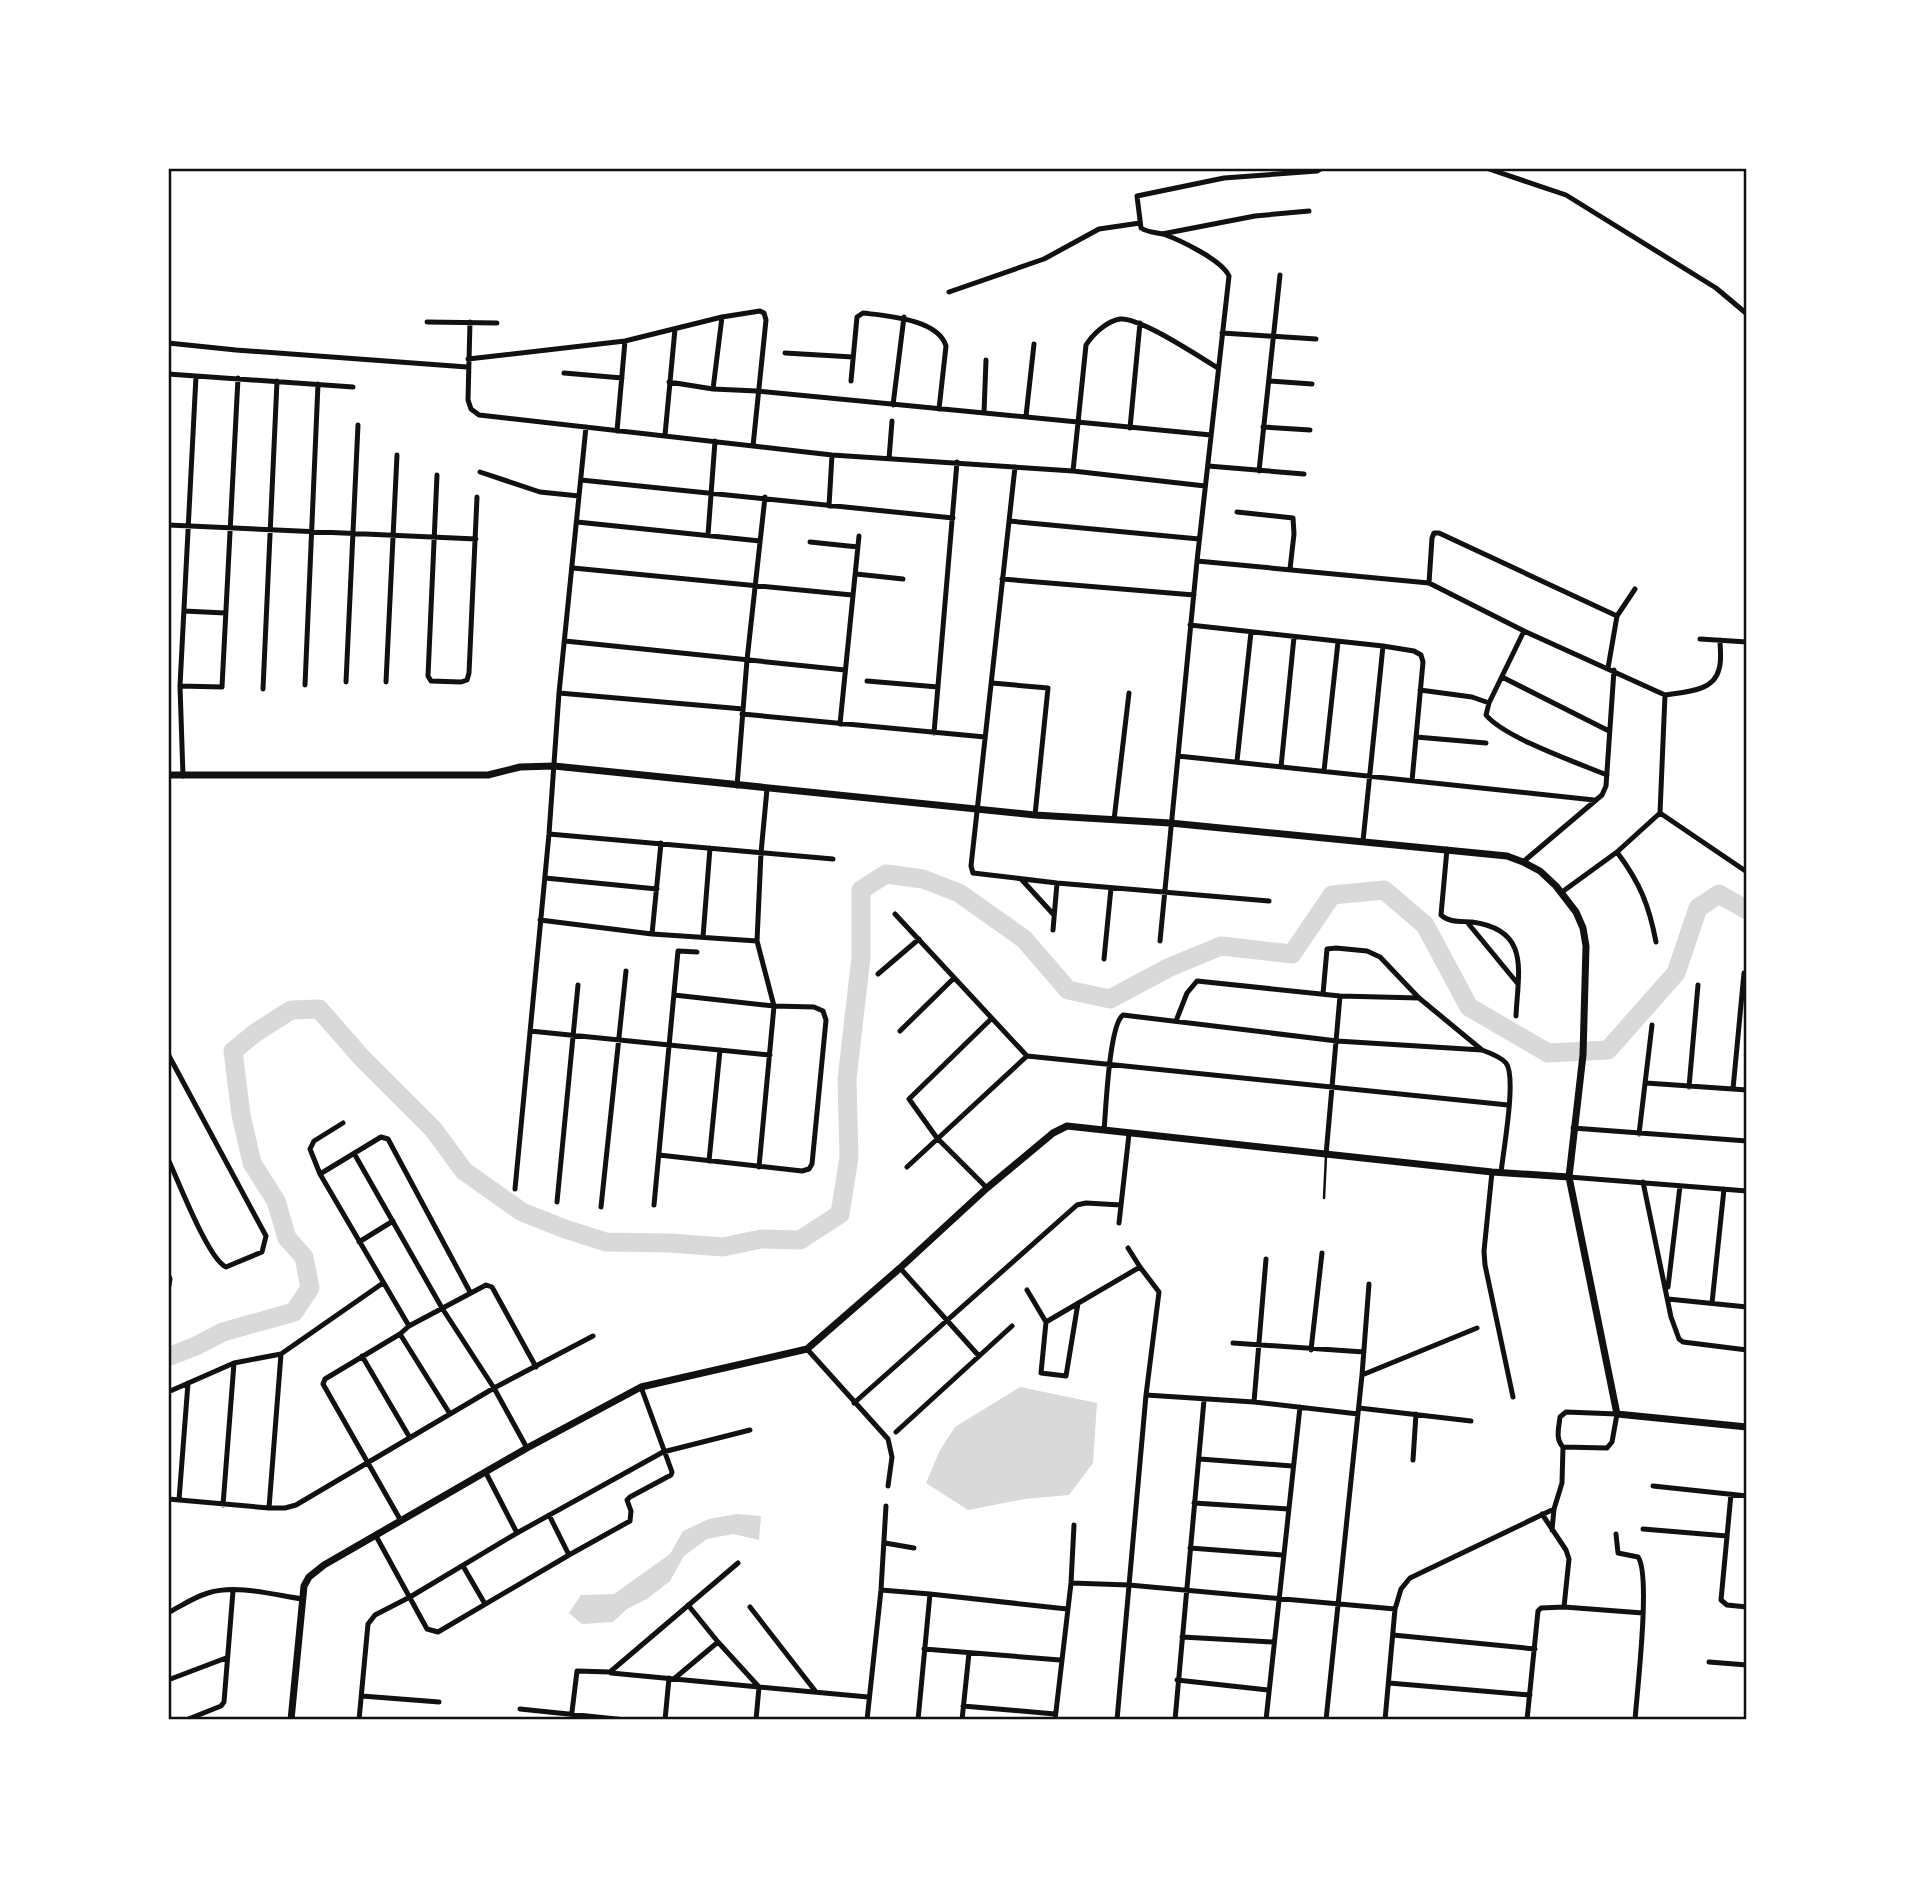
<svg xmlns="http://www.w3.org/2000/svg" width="1915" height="1888" viewBox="0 0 1915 1888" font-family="'Work Sans',sans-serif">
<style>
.water{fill:#d9d9d9}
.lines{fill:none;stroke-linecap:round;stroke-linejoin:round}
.river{stroke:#d9d9d9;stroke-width:19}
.service{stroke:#111;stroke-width:2.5}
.minor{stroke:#111;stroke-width:5}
.tertiary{stroke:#111;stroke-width:7}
.neatline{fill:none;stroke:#111;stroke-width:2.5}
</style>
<rect width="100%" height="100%" fill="#fff"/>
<!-- water -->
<path class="water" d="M1020,1387L1097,1403L1093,1463L1069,1495L1025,1499L968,1510L926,1483L940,1450L955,1427Z
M737,1514L761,1516L759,1540L733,1534L707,1539L684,1556L670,1581L647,1599L627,1609L613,1622L582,1624L569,1613L581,1595L614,1594L670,1554L683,1531L709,1519Z"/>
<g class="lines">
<!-- river -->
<path class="river" d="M168,1357L196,1346L223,1332L294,1312L310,1288L304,1257L287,1238L276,1201L252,1163L241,1115L233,1051L255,1033L291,1010L319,1009L362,1058L433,1129L464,1171L522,1212L565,1229L606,1242L670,1243L723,1247L761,1239L800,1240L840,1214L849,1157L847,1079L861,957V890L886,874L923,879L959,893L1024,939L1068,990L1110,999L1170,967L1221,946L1292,954L1332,895L1384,890L1425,925L1469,1007L1548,1053L1608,1050L1676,973L1698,908L1719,894L1747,910"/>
<!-- service -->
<path class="service" d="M1324,1198L1326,1156"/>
<!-- minor -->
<path class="minor" d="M1486,168L1566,195L1716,288L1747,314
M1162,234L1255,216L1309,211
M949,292L1044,259L1099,229L1140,223
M427,322L497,323
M470,322L468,400L471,409L479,415L832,455L1073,471L1205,486
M1222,333L1316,339
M168,343L236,350L467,367
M785,353L853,357
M468,359L625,341L722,317L760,311L764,313L766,320L753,446
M564,373L622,378
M168,374L353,387
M851,381L857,317L863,313C887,316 938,319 946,346L939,409
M1269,381L1312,384
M669,382L713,389L757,391L1211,435
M713,389L722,317
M893,405L904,317
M984,413L986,360
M1026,416L1034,344
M1263,427L1310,430
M1130,428L1140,323
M617,431L625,341
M665,435L675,329
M889,459L892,421
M1208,466L1304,474
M1015,467L971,866L973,873L1057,883L1269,901
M1073,471L1086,345C1093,334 1107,321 1120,319C1140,317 1198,356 1218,368
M1259,471L1280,275
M480,472L540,492L579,496
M437,475L428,676L431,681L461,682L467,680L469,673L477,497
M581,480L953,518
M829,506L832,455
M1237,512L1293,518L1294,534L1290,569
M1009,521L1199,539
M577,522L760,541
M168,525L476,539
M708,535L715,441
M810,542L858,547
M1197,561L1429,583L1524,631L1665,695L1660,813L1617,852L1562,892
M573,568L852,595
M856,574L903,579
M1002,579L1194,595
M1429,583L1432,538L1434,533H1439L1617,616
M184,611L225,613
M1190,625L1383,646L1414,651L1421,655L1423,662L1412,781
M1524,631L1489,703L1486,715C1505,738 1578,763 1607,775
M1700,639L1747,642
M565,641L845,670
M1608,668L1617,616L1635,589
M1502,677L1609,731
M867,681L938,687
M346,682L358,425
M386,682L397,455
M992,683L1048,688L1035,815
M305,685L318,384
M180,686L222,687L238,378
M263,689L277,381
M1420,690L1472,697L1489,703
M559,693L743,709
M1665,695C1684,692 1714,692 1719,669C1722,660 1720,649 1720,640
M742,714L985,737
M840,724L859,536
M934,733L957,462
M1416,737L1486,743
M1178,756L1594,800
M1237,761L1251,632
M1281,767L1294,637
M1324,771L1338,642
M183,776L180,686L196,376
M737,786L747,660L765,497
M1660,813L1747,872
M1114,820L1129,693
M549,834L833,859
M1363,841L1383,646
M1447,849L1441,915C1449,923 1462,921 1472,922C1531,930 1518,971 1516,1016
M1617,852C1640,883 1649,905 1656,942
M1523,862L1602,795L1606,786L1614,670
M545,878L657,889
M1022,880L1054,915
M895,914L1027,1056
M540,920L652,934L757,941
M1467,922L1518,984
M1053,930L1057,883
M652,934L661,843
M703,937L710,848
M1160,941L1197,561L1229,276C1222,260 1180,240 1163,234C1155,232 1149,233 1141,228L1137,196L1224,178L1317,171L1322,168
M1104,959L1111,888
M878,974L919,939
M1323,994L1327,949L1336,948L1367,951L1380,957L1419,998L1482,1050
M1176,1021L1187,993L1197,981L1340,996L1419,998
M530,1031L770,1055
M900,1031L954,978
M168,1054L266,1236L262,1252L226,1267C208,1259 178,1180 168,1159
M1646,1083L1747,1090
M1689,1087L1698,985
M1733,1089L1744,973
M343,1123L314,1141L310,1149L320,1174L409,1326
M1573,1128L1747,1141
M1104,1130C1106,1110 1109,1025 1123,1015L1337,1041L1482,1050C1490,1053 1501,1057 1506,1063C1517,1077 1503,1152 1501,1173
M1639,1134L1652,1025
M355,1155L442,1308L494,1388L527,1448
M659,1155L802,1171L809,1169L812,1164L826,1020L823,1011L814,1007L774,1006L674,995
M1326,1155L1340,996
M709,1161L720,1050
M759,1167L774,1006L757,941L761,853L767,789
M907,1167L1027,1056L1508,1105
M1492,1172L1484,1251L1485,1265L1513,1397
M320,1174L381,1137L388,1139L470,1292
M1569,1177L1747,1191
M1643,1182L1671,1317L1679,1339L1683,1342L1747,1350
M987,1188L937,1138L909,1099L991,1019
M515,1189L549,834L559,693L586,427
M557,1202L578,985
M654,1205L678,951L697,952
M601,1207L626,971
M1119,1223L1129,1134
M359,1242L393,1221
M900,1268L979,1356
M168,1274L170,1279L168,1291
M1668,1287L1680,1186
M1027,1290L1046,1322L1140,1267
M1668,1299L1747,1307
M1712,1303L1724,1189
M1046,1322L1041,1373L1066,1376L1078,1303
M400,1334L450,1414
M1233,1343L1364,1352
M807,1349L888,1439L892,1457L888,1486
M1311,1350L1322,1253
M362,1356L410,1438
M1362,1375L1477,1328
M168,1392L234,1363L281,1354L383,1283
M1146,1395L1254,1402L1358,1414
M1254,1402L1266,1259
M854,1403L1077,1205L1086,1203L1121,1205
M1359,1408L1471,1421
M896,1432L1012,1326
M1200,1459L1292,1466
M1413,1460L1416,1414
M486,1473L517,1533
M1653,1486L1747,1496
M1731,1494L1721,1600L1727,1605L1747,1607
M168,1499L269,1508H285L296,1505L494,1388L593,1336
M179,1500L188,1383
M1194,1503L1288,1509
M223,1505L234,1363
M269,1508L281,1354
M1542,1514L1566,1550L1569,1559L1564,1607
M549,1515L569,1555
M401,1521L323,1384L325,1379L400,1334L409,1326L486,1285L492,1287L536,1367
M1643,1529L1727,1536
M1552,1530L1554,1509L1562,1483L1563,1447C1555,1439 1559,1427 1560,1417L1566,1412L1617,1414L1612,1442L1607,1448L1563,1447
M1616,1534L1618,1553L1638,1557C1651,1574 1637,1692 1635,1720
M376,1536L427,1629L438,1632L569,1555L630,1521L631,1511L627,1500L630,1497L671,1475L672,1472L641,1387
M885,1543L914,1548
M1190,1548L1282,1555
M463,1566L485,1604
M1071,1583L1129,1585L1395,1609L1401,1589L1410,1578L1554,1509
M881,1590L930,1594
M750,1607L816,1692
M168,1613C181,1606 194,1597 208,1593C237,1584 274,1595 302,1599
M1393,1635L1535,1649
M1182,1637L1274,1642
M718,1642L759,1687L868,1697
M924,1649L1060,1660
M1709,1662L1747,1665
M611,1673L759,1687L756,1720
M675,1678L718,1642L688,1605
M168,1680L226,1658
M1177,1680L1268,1690
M1389,1683L1530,1695
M362,1696L439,1702
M963,1706L1055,1714
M520,1709L626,1720
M186,1720L221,1706L224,1702L233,1591
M359,1720L368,1624L375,1615L410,1597L517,1533L663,1452L750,1430
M571,1720L577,1671L610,1672L738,1563
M665,1720L669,1678
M867,1720L881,1590L886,1506
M918,1720L930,1594L1067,1609
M962,1720L969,1653
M1055,1720L1071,1583L1074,1525
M1117,1720L1146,1395L1159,1292L1140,1267L1128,1248
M1175,1720L1204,1400
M1266,1720L1300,1407
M1326,1720L1362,1375L1369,1284
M1385,1720L1395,1609
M1527,1720L1538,1611L1541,1608L1564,1607L1643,1613"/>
<!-- tertiary -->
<path class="tertiary" d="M168,775H488L520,767L554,766L1035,815L1170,823L1507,856L1523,862L1540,871L1556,886L1576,912L1583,928L1586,946L1583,1055L1569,1177L1617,1414L1747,1427
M291,1720L304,1586L309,1577L324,1565L527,1448L641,1387L807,1349L900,1268L987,1188L1053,1133L1067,1126L1492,1172L1569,1177"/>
</g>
<!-- border -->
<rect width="1915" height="1888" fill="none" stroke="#ffffff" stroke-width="340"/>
<rect x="170" y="170" width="1575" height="1548" class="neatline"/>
</svg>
